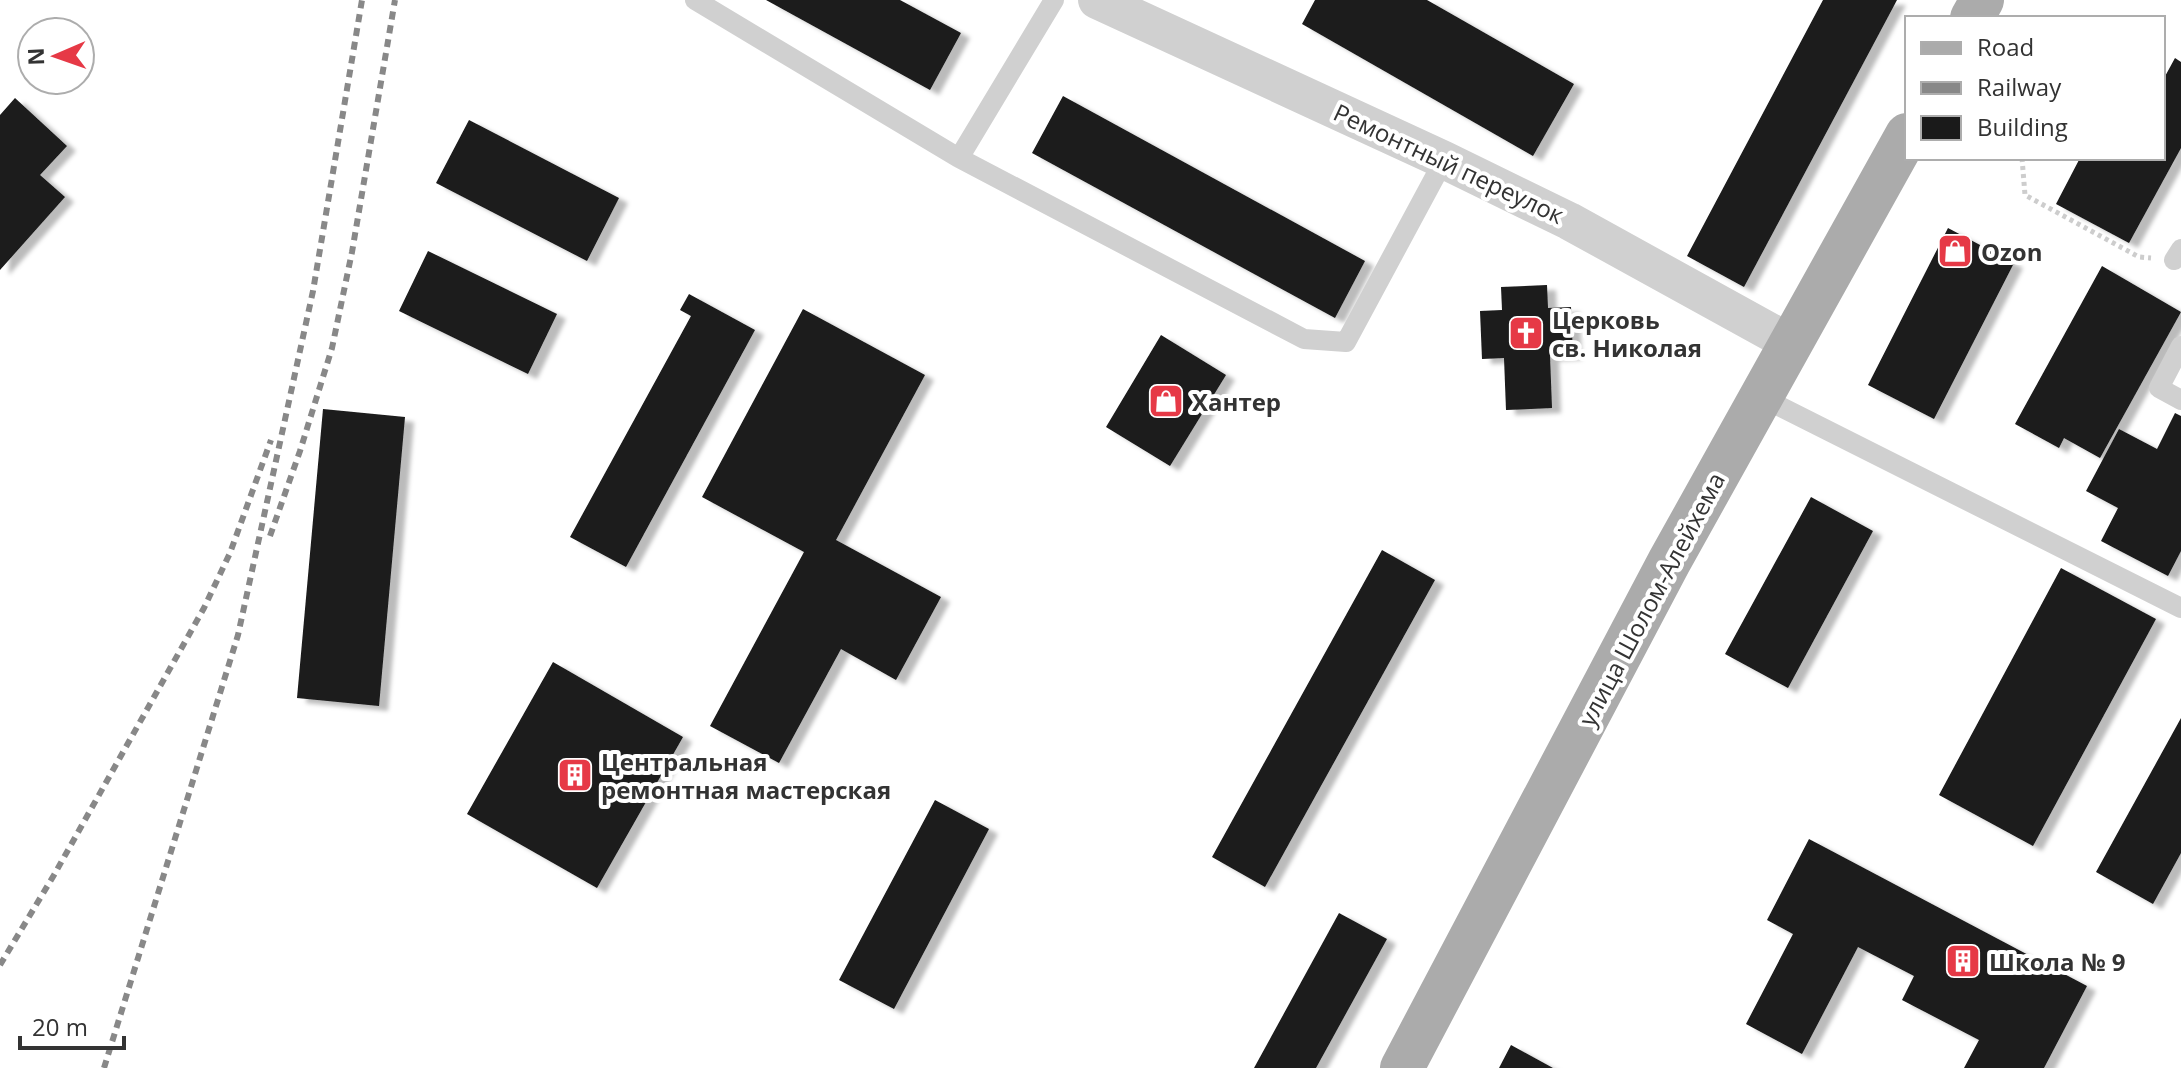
<svg xmlns="http://www.w3.org/2000/svg" width="2181" height="1068" viewBox="0 0 2181 1068" font-family="'Open Sans',sans-serif">
<style>
.building{fill:#1a1a1a;filter:url(#shadow)}
.lines{fill:none;stroke-linecap:round;stroke-linejoin:round}
.path{stroke:#cdcdcd;stroke-width:5;stroke-dasharray:4 4;stroke-linecap:butt}
.lane{stroke:#d0d0d0;stroke-width:20}
.street{stroke:#d0d0d0;stroke-width:38}
.primary{stroke:#ababab;stroke-width:44}
.rail{stroke:#888;stroke-width:6;stroke-dasharray:8 6;stroke-linecap:butt}
.labels{text-anchor:middle;dominant-baseline:central;stroke-width:8;stroke-linejoin:round;paint-order:stroke}
.street-label{font-size:24px;fill:#333;stroke:#fff}
.poi-label{font-size:24px;font-weight:bold;fill:#333;stroke:#fff;text-anchor:start}
</style>
<defs>
<filter id="shadow"><feDropShadow dx="9" dy="5" stdDeviation="2" flood-color="#0004"/></filter>
</defs>
<rect width="100%" height="100%" fill="#fff"/>
<!-- building -->
<path class="building" d="M766,0H900L961,33L930,90Z
M1315,0H1427L1574,84L1533,156L1302,24Z
M1823,0H1897L1744,287L1687,256Z
M2175,58L2181,62V148L2129,243L2056,204L2080,158H2163V80Z
M1063,96L1365,261L1335,318L1032,153Z
M15,98L67,146L40,175L65,197L0,270V115Z
M469,120L619,198L587,261L436,183Z
M1948,228L2014,263L1934,419L1868,385Z
M428,251L557,314L528,374L399,311Z
M2102,266L2181,312L2100,458L2064,438L2059,448L2015,424Z
M1547,285L1548,308L1571,307L1573,355L1550,356L1552,408L1506,410L1504,358L1482,359L1480,311L1502,310L1501,287Z
M689,294L755,330L626,567L570,537L691,316L680,310Z
M803,309L925,375L836,540L941,597L896,680L841,649L779,763L710,726L804,552L702,497Z
M1161,335L1226,375L1170,466L1106,427Z
M323,409L405,417L379,706L297,698Z
M2175,413L2181,416V551L2168,576L2101,541L2118,508L2086,491L2119,429L2157,449Z
M1811,497L1873,531L1788,688L1725,654Z
M1382,550L1435,580L1265,887L1212,857Z
M2061,568L2156,619L2033,846L1939,795Z
M553,662L683,737L597,888L467,814Z
M2181,718V853L2153,904L2096,872Z
M935,800L989,829L894,1009L839,980Z
M1809,839L2087,986L2044,1068H1964L1979,1040L1902,1000L1914,976L1858,947L1802,1054L1746,1024L1793,934L1767,920Z
M1339,913L1387,939L1316,1068H1254Z
M1511,1045L1553,1068H1499Z"/>
<g class="lines">
<!-- path -->
<path class="path" d="M2022,158L2025,195L2139,257L2151,258"/>
<!-- lane -->
<path class="lane" d="M695,0L959,158L1054,0
M959,158L1304,339L1346,342L1444,160
M2174,260L2181,249
M2181,346L2159,388L2181,400
M1761,397L2181,608"/>
<!-- street -->
<path class="street" d="M1097,0L1444,160L1569,221L1792,344"/>
<!-- primary -->
<path class="primary" d="M1972,18L1982,0
M1402,1068L1669,562L1907,135"/>
<!-- rail -->
<path class="rail" d="M270,536L300,451L332,348L352,252L395,0
M0,965L54,875L204,608L230,553L271,440
M104,1068L238,635L313,291L362,0"/>
</g>
<!-- icons -->
<defs>
<g id="shop-square" transform="scale(1.8)"><rect x="-9" y="-9" width="18" height="18" rx="4" fill="#e63946" stroke="#fff"/><path d="M-5-2.5h2.3a2.7 3.5 0 0 1 5.4 0H5L5.5 6h-11ZM-1.5-2.5h3a1.5 2.3 0 0 0-3 0Z" fill="#fff"/></g>
<g id="church-square" transform="scale(1.8)"><rect x="-9" y="-9" width="18" height="18" rx="4" fill="#e63946" stroke="#fff"/><path d="M-1.2-6h2.4v3.5h3.3v2.4h-3.3V6h-2.4V-.1h-3.3v-2.4h3.3Z" fill="#fff"/></g>
<g id="building-square" transform="scale(1.8)"><rect x="-9" y="-9" width="18" height="18" rx="4" fill="#e63946" stroke="#fff"/><path d="M-4-6H4V6H1V3H-1V6H-4ZM-2.5-4.3h1.7v1.8h-1.7ZM.8-4.3h1.7v1.8H.8ZM-2.5-1h1.7V.8h-1.7ZM.8-1h1.7V.8H.8Z" fill="#fff"/></g>
</defs>
<g fill-rule="evenodd">
<use href="#shop-square" x="1955" y="251"/>
<use href="#church-square" x="1526" y="333"/>
<use href="#shop-square" x="1166" y="401"/>
<use href="#building-square" x="575" y="775"/>
<use href="#building-square" x="1963" y="961"/>
</g>
<g class="labels">
<!-- street labels -->
<g class="street-label">
<text transform="translate(1449 163) rotate(25)">Ремонтный переулок</text>
<text transform="translate(1651 599) rotate(-62)">улица Шолом-Алейхема</text>
</g>
<!-- poi labels -->
<g class="poi-label">
<text x="1981" y="251">Ozon</text>
<text x="1552" y="319">Церковь<tspan x="1552" dy="28">св. Николая</tspan></text>
<text x="1192" y="401">Хантер</text>
<text x="601" y="761">Центральная<tspan x="601" dy="28">ремонтная мастерская</tspan></text>
<text x="1989" y="961">Школа № 9</text>
</g>
</g>
<!-- legend -->
<rect x="1905" y="16" width="260" height="144" fill="#ffffff" stroke="#adadad" stroke-width="2"/>
<rect x="1921" y="42" width="40" height="12" fill="#ababab" stroke="#adadad" stroke-width="2"/>
<text x="1977" y="56" font-size="24" fill="#333333">Road</text>
<rect x="1921" y="82" width="40" height="12" fill="#888888" stroke="#adadad" stroke-width="2"/>
<text x="1977" y="96" font-size="24" fill="#333333">Railway</text>
<rect x="1921" y="116" width="40" height="24" fill="#1a1a1a" stroke="#adadad" stroke-width="2"/>
<text x="1977" y="136" font-size="24" fill="#333333">Building</text>
<!-- north arrow -->
<g transform="translate(56 56) rotate(268)"><circle r="38" fill="#ffffff" stroke="#adadad" stroke-width="2"/>
<path d="M0-6L14 30L0 20L-14 30Z" fill="#e63946"/>
<text y="-12" font-size="22" font-weight="bold" text-anchor="middle" fill="#333333">N</text>
</g>
<!-- scale -->
<path d="M20 1036v12h104v-12" fill="none" stroke="#333333" stroke-width="4"/>
<text x="32" y="1036" font-size="24" fill="#333333" stroke="#ffffff" stroke-width="6" paint-order="stroke">20 m</text>
</svg>
